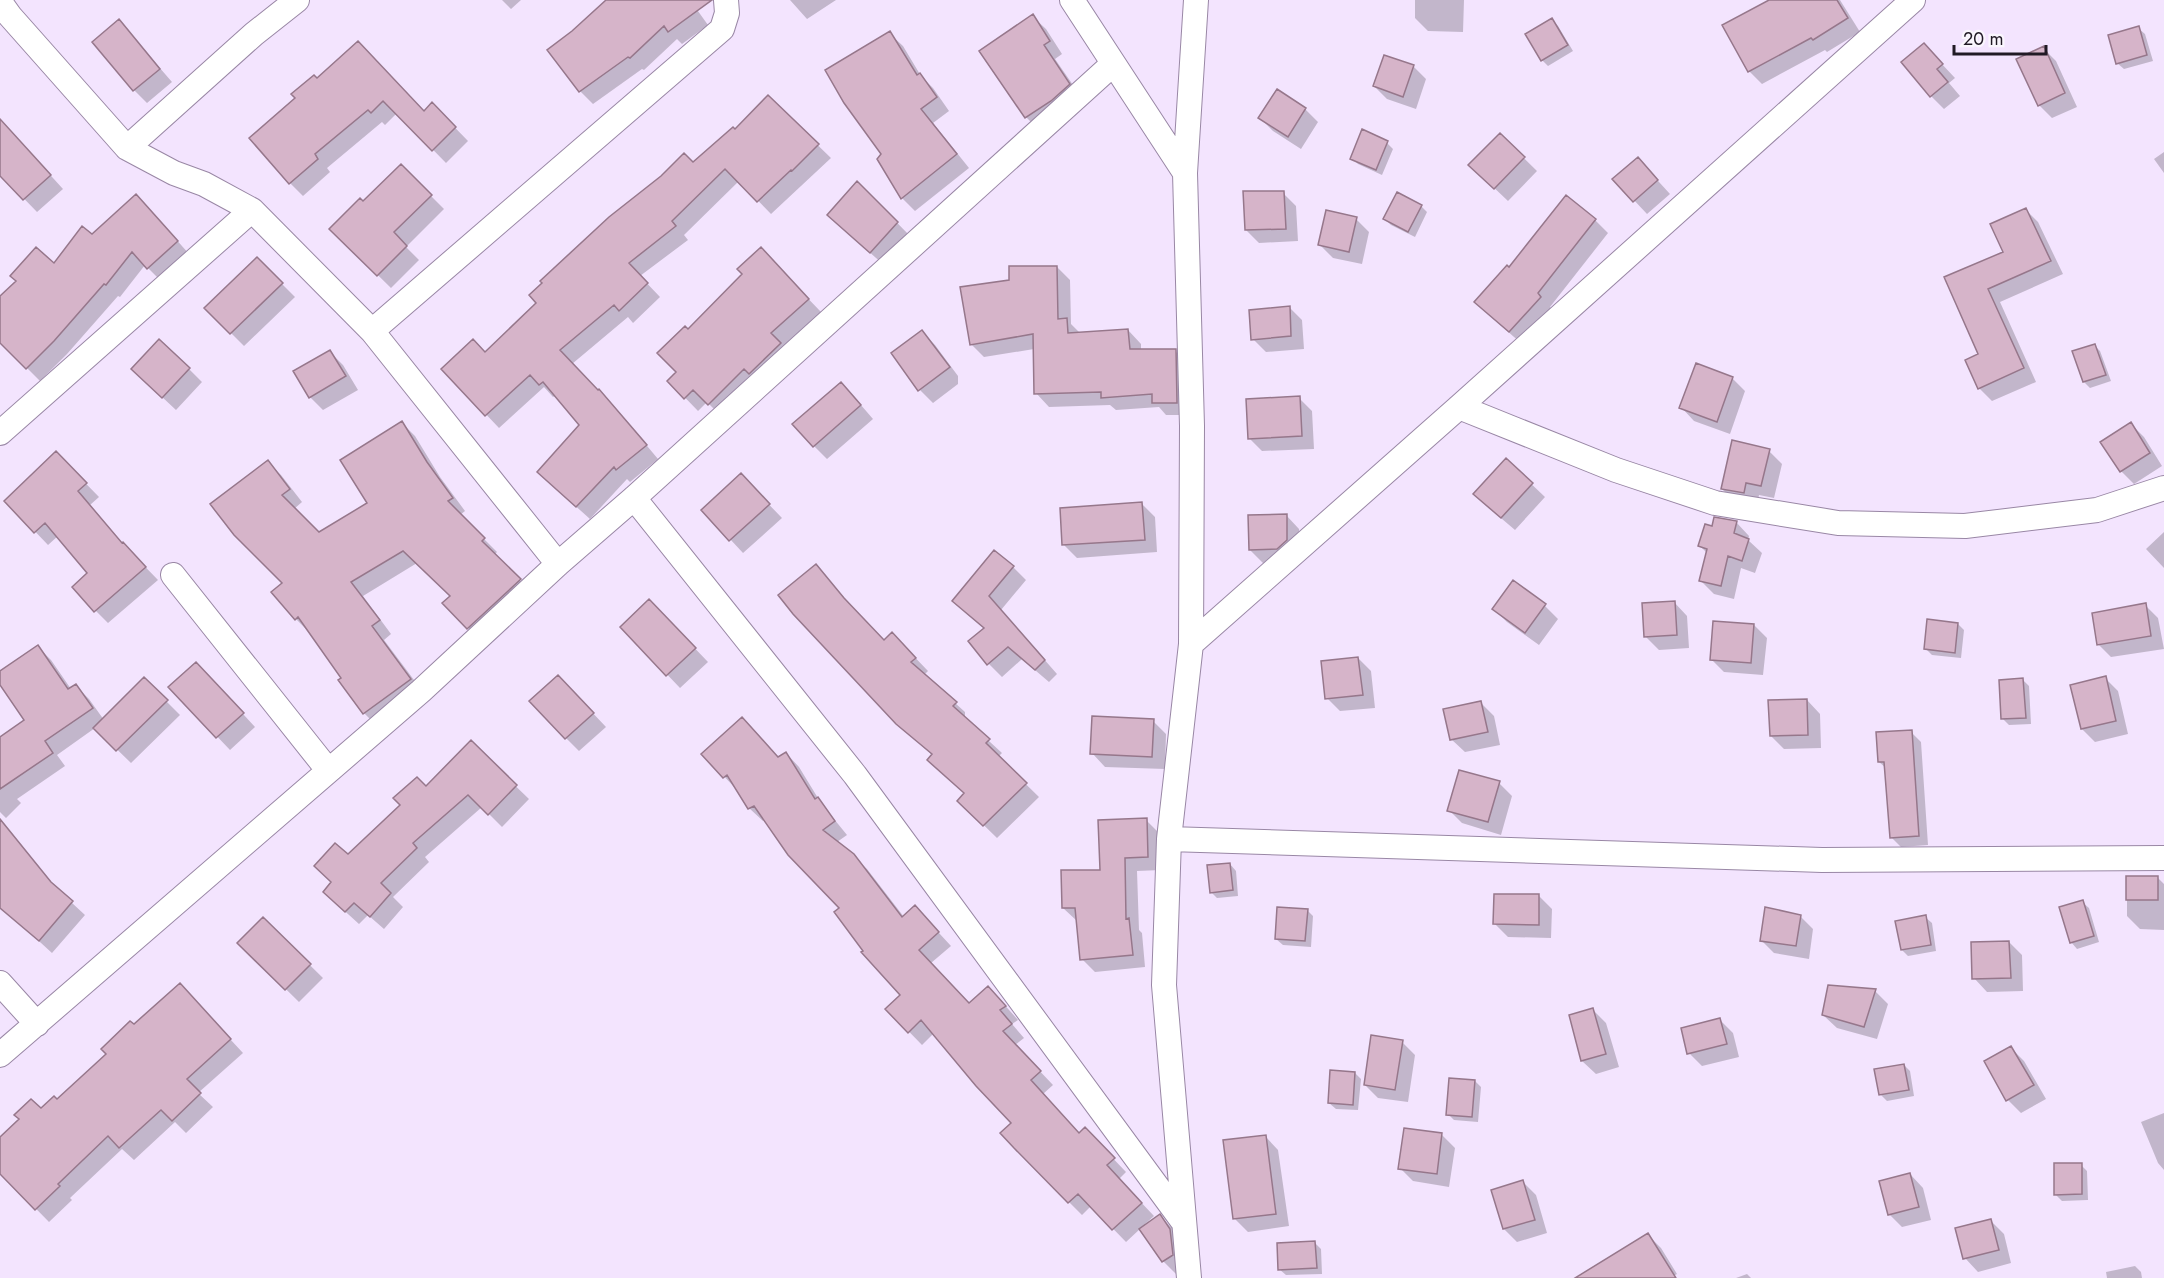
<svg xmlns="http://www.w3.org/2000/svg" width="2164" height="1278" viewBox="0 0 2164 1278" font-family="Jost,sans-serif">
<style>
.shadow{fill:#0003}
.building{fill:#d6b4c9;stroke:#96778b;stroke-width:1.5}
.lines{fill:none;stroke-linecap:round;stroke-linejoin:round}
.minor-casing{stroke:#9987a5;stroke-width:26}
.minor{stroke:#fff;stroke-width:24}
</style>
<rect width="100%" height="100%" fill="#f3e4fe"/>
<!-- shadow -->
<path class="shadow" d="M502,0H521L511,9Z
M609,0H690L708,25L682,44L677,39L644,70L642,69L593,104L580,91L573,32Z
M790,0H836L807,19Z
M1415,0H1464L1463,32L1428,31L1415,18Z
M1772,0H1840L1860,32L1827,52L1825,50L1762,84L1749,71Z
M1032,16L1046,29L1062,54L1055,59L1082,98L1039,130L1026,117Z
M1552,20L1558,26L1573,51L1548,66L1542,60Z
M119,21L172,82L147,103L134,90Z
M2138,28L2145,34L2153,61L2124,69L2117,63Z
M889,33L903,46L921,76L933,88L949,111L933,123L969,168L915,211L902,198L883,154Z
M1924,45L1955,78L1949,83L1960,96L1944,109L1931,96Z
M2043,48L2056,61L2077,107L2052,118L2039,105Z
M1413,66L1426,79L1416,109L1387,99L1374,86Z
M317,80L424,112L432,104L468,141L446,163L397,113L385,125L382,122L327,168L330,172L303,196L290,183Z
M768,97L831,158L771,214L739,181L684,235L688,240L640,276L660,297L633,323L628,317L572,364L612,404L658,459L630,482L627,479L590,519L552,485L581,425L556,395L553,397L544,387L499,428L443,369L485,353L693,164L735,131Z
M1305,109L1318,122L1301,149L1273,131L1260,118Z
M1500,135L1537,171L1508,201L1470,165Z
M0,140L23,145L63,189L37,212L0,174Z
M1387,143L1393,149L1382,175L1358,164L1352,158Z
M2164,152V173L2154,159Z
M1638,159L1670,194L1647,214L1614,179Z
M401,166L444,209L406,247L419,260L391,288L331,229L363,203Z
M858,183L910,236L884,265L842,228Z
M1283,193L1296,206L1298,241L1259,243L1246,230Z
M1421,206L1427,212L1415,237L1391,225L1385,219Z
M149,209L190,255L161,281L145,265L120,297L118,296L67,354L40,381L0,341V298L18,281L54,265L92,236Z
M2025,209L2038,222L2063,274L2000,302L2036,382L1992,401L1979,388L1980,355L1946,278L2005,253Z
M1356,219L1369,232L1362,264L1333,258L1320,245Z
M1595,220L1608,233L1550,307L1553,311L1522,344L1489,315L1509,269Z
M257,259L295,297L244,346L206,308Z
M774,263L821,312L783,347L722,417L707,402L698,411L669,381L678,372L688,331L744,274Z
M1057,267L1070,280L1071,324L1081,334L1128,330L1141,344V351H1175L1188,364L1190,415H1166L1159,407L1116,410L1110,405L1049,407L1036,393L1034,349L984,357L971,344L1011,281Z
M1289,307L1302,320L1304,349L1266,352L1253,339Z
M922,332L935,345L958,376V384L933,403L920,390Z
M2094,345L2100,351L2111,381L2090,388L2084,382Z
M330,352L343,365L358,390L323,410L310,397Z
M189,369L202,382L176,410L146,382Z
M1732,378L1745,391L1730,434L1694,421L1681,407Z
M854,397L873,419L827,459L814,446Z
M1299,398L1312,411L1314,449L1262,451L1249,438Z
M402,423L415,436L440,477L465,511L460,515L497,552L494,555L532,593L481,641L444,603L452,596L417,563L363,596L391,634L384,640L423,692L377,726L364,713L340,681L343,678L309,632L296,619L284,583L268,462L281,475L302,502L294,509L319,534L369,504Z
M2131,424L2144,437L2162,466L2134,484L2121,471Z
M1769,451L1782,464L1774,498L1759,495L1757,506L1735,502L1722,489Z
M56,453L99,497L90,505L123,544L158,580L108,623L95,610L89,573L58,536L48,545L6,501Z
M1506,460L1545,497L1515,530L1488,507Z
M754,489L782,518L743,553L703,510Z
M1142,504L1155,517L1157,552L1077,558L1064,545Z
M1286,515L1299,529L1300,553L1290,562L1263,563L1250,550Z
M1736,522L1749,536L1748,540L1762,553L1755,573L1741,568L1734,599L1714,594L1701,581L1707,553L1699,545L1713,528Z
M2164,532V568L2146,549Z
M816,566L884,642L905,647L928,671L924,675L965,712V719L1002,753L998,757L1039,797L997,838L959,801L966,794L933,756L897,723Z
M1013,567L1026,580L1001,610L1057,674L1049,682L1022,659L1002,677L989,664L985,629L967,614Z
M1674,602L1687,616L1689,648L1659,650L1646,637Z
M2145,605L2158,618L2164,649L2111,657L2098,644Z
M1545,606L1558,619L1539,645L1507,622L1494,609Z
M662,614L708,662L680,688L622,627Z
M1958,624L1964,630L1961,658L1932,655L1926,649Z
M1754,625L1767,638L1763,675L1724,672L1711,659Z
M38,647L51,660L71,689L76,686L89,699L104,720L144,679L180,715L131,763L95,728L57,755L65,766L17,799L21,803L6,818L0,812V739L26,721L0,683V673Z
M1358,658L1371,671L1375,708L1340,711L1327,698Z
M209,677L255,727L230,750L170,687Z
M2105,678L2118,691L2128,734L2095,742L2082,729Z
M2023,680L2029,686L2031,724L2009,725L2003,719Z
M571,690L606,727L579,751L566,738Z
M1807,700L1820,714L1821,748L1784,749L1771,736Z
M1481,703L1494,716L1500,745L1465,752L1451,739Z
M1153,721L1166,734L1165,769L1105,767L1092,753Z
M1911,732L1921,742L1928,845L1901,847L1891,837L1886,768L1879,762Z
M471,743L529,799L502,827L482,807L425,857L429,862L393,897L403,907L384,929L368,915L359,924L338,905L348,856L426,788Z
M786,753L799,767L821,803L847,835L837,842L867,869L904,917L927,920L951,946L931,963L969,1005L1001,1001L1018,1020L1012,1024L1024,1038L1015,1045L1053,1085L1043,1094L1080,1134L1085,1129L1126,1172L1119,1179L1154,1216L1145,1224L1147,1226L1160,1216L1173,1229L1185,1268L1176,1274L1163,1261L1140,1229L1126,1242L1091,1206L1082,1215L1069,1202L1014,1123L934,1033L922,1045L887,1009L902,995L865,951L842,908L765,819L763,821L749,808L737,790L703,754L778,758Z
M1499,783L1512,796L1501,835L1462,823L1449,810Z
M1146,820L1159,833L1161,870L1137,871L1139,930L1142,933L1145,967L1095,972L1082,959L1077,921L1063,908L1101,871Z
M12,836L58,890L85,915L52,953L18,922L0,900V845Z
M1230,864L1236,871L1238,896L1217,898L1211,892Z
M2127,877L2158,878L2164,884V930L2140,929L2127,916Z
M1539,896L1552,909L1551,938L1508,937L1495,924Z
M2082,902L2089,908L2099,942L2077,949L2071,942Z
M1307,910L1313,916L1311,947L1283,945L1276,939Z
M1800,916L1813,929L1809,959L1774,953L1761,940Z
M1925,917L1932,923L1936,951L1908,956L1902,950Z
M263,919L323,978L299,1002L239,943Z
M2009,942L2022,955L2023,991L1987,992L1974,978Z
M1875,991L1888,1004L1877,1039L1837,1028L1823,1015Z
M192,998L243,1053L198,1093L213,1107L186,1133L175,1122L134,1160L122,1149L70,1198L72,1200L49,1222L0,1172V1139L57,1101L108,1054L134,1026Z
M1593,1010L1606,1023L1619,1067L1596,1074L1582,1061L1570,1016Z
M1720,1020L1733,1033L1739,1057L1702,1066L1689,1053Z
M1402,1042L1415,1055L1408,1102L1378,1098L1365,1085Z
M2011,1048L2024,1061L2046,1099L2021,1113L2008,1100Z
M1904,1065L1910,1071L1914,1096L1887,1101L1881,1095Z
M1355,1073L1361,1079L1358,1110L1336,1109L1329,1103Z
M1475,1081L1481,1087L1478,1122L1454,1120L1448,1114Z
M2164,1113V1170L2158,1163L2141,1122Z
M1442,1135L1455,1148L1449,1187L1413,1181L1400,1168Z
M1265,1136L1278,1150L1289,1226L1248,1232L1235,1219Z
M2081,1165L2087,1171L2088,1200L2062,1201L2055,1194Z
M1910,1174L1923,1188L1931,1220L1902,1227L1889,1214Z
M1523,1182L1536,1195L1547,1233L1517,1242L1504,1229Z
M1991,1221L2004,1234L2011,1263L1978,1272L1965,1258Z
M1648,1235L1661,1248L1677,1274L1670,1278H1608Z
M1314,1242L1321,1249L1322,1274L1286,1275L1279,1269Z
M2135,1266L2141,1272L2142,1278H2107L2106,1272Z
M1747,1274L1751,1278H1736Z"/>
<!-- building -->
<path class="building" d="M606,0H712L668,32L664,26L630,58L628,57L579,92L547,50L572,31Z
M1769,0H1837L1848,18L1813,40L1811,38L1748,72L1722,25Z
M1033,14L1050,41L1044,45L1070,84L1051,101L1025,118L979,51Z
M1552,18L1568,45L1541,61L1525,34Z
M119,19L160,69L133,91L92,42Z
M2139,26L2147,55L2116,64L2108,35Z
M890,31L917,75L920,73L937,97L921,109L957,154L901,199L877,159L881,154L844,103L825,70Z
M358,41L424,111L432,102L456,127L432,151L383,101L371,113L368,110L315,154L318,159L289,184L249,138L295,98L291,94L314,75L317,78Z
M1924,43L1943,64L1937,69L1948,82L1930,97L1901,62Z
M2044,46L2065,93L2038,106L2016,59Z
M1384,55L1414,65L1403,97L1373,86Z
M1277,89L1306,108L1288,137L1258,118Z
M768,95L819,144L792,171L791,170L757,202L725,169L672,221L676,226L629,263L648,283L619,311L614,305L560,350L598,390L599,389L647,445L616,470L614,467L576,507L537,472L579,425L543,382L539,385L530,375L485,416L441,369L473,339L485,352L536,303L529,295L542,283L540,281L609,217L661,176L684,153L693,162L733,127L735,129Z
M0,119L51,175L23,200L0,176Z
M1362,129L1388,141L1376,170L1350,159Z
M1500,133L1525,157L1494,189L1468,165Z
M1638,157L1658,180L1633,202L1612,179Z
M401,164L432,195L394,232L407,246L377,276L329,229L360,198L363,201Z
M857,181L898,222L870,253L827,215Z
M1243,191H1284L1286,229L1245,230Z
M1397,192L1422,205L1408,232L1383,219Z
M136,194L178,241L147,269L132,252L106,285L104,284L54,341L26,369L0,343V296L16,281L10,276L36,247L54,263L82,226L92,234Z
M1566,195L1596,219L1538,293L1541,297L1509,332L1474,302L1507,265L1509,267Z
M2026,208L2051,261L1988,289L2024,368L1978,389L1965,360L1978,354L1944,277L2003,252L1990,224Z
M1326,210L1357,217L1349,252L1318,245Z
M761,247L809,299L771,333L781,343L749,374L744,369L708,405L693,390L684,399L667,381L676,372L657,353L685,326L688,329L742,274L737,269Z
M257,257L283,283L230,334L204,308Z
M1009,266H1057L1058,319L1067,318L1068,333L1128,329L1130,349H1176L1177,403H1152V394L1101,398V392L1034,394L1033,334L970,345L960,287L1009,280Z
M1290,306L1291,336L1251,340L1249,310Z
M922,330L950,367L918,391L891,353Z
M159,339L190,368L162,398L131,369Z
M2095,344L2106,375L2083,382L2072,351Z
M330,350L346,376L309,398L293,371Z
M1696,363L1733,377L1717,422L1679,408Z
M841,382L861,405L813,447L792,424Z
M1300,396L1302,436L1248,439L1246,399Z
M402,421L427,462L453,498L448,501L485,538L482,541L521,579L467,629L442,603L450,596L403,551L351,582L380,620L372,626L411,679L363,714L338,680L341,678L298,617L295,620L271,592L282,583L234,535L210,504L268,460L290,489L282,495L319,532L367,503L340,460Z
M2131,422L2150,453L2120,472L2100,442Z
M1732,440L1770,449L1761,486L1746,483L1744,493L1721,489Z
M56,451L87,483L78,491L122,543L123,542L146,567L94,612L72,587L87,573L45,523L34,533L4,501Z
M1506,458L1533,483L1501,518L1473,494Z
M741,473L770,504L729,541L701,510Z
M1142,502L1145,540L1062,545L1060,508Z
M1287,514V540L1277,549L1249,550L1248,515Z
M1714,517L1737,521L1734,533L1749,539L1742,561L1728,556L1721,586L1699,581L1707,549L1698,546L1705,524L1712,526Z
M994,550L1014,566L989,596L1045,660L1035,670L1008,647L987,665L968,641L984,628L952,601Z
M816,564L844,598L884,640L892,632L916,658L911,662L957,702L953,706L990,739L986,743L1027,783L983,826L957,801L964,793L927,760L932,754L896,724L793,614L778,595Z
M1513,580L1546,604L1525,633L1492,609Z
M649,599L696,648L666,676L620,627Z
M1675,601L1677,635L1644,637L1642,603Z
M2146,603L2151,636L2097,645L2092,613Z
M1927,619L1958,623L1955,653L1924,649Z
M1713,621L1754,624L1751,663L1710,660Z
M38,645L68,689L76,684L93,708L45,741L53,753L0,789V737L24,720L0,685V671Z
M1358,657L1363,695L1325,699L1321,661Z
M196,662L244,713L216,738L168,687Z
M558,675L594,713L565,739L529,701Z
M2106,676L2116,721L2081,729L2070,685Z
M144,677L168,700L116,751L93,728Z
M2023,678L2026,718L2001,719L1999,680Z
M1807,699L1808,735L1770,736L1768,700Z
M1481,701L1488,732L1450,740L1443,709Z
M1092,716L1154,719L1152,757L1090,754Z
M742,717L778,757L786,752L815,799L818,797L835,821L823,830L854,854L902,917L915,905L939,932L919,950L969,1003L988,986L1006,1006L1000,1010L1012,1024L1003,1031L1041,1071L1031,1080L1079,1133L1085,1127L1115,1158L1107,1165L1142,1203L1112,1230L1078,1194L1068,1203L1014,1148L1000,1133L1011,1123L976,1086L921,1020L908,1033L885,1009L900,995L861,952L863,951L834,912L839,908L788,855L754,806L748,809L727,775L723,778L701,754Z
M1912,730L1919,836L1890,838L1884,762H1878L1876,732Z
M471,740L517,785L488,815L468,795L413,843L417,848L381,883L391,893L370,917L354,903L345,912L323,892L331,882L314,866L335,843L348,854L400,805L393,798L417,777L426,786Z
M1459,770L1500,781L1488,822L1447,811Z
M1147,818L1148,857L1125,858L1126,919L1129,918L1133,955L1080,960L1075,908H1062L1061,870H1100L1098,820Z
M0,819L51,882L73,901L39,941L0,908Z
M1230,863L1233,890L1210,893L1207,865Z
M2126,876H2158V900H2126Z
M1494,894H1539V925L1493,924Z
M2083,900L2094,936L2070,943L2059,907Z
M1277,907L1308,909L1305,941L1275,939Z
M1765,907L1801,915L1796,946L1760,941Z
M1926,915L1931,945L1901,950L1895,921Z
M263,917L311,964L285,990L237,943Z
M2009,941L2011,978L1972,979L1971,942Z
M180,983L231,1039L187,1079L201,1093L172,1121L161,1110L119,1148L108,1136L58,1184L60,1186L35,1210L0,1174V1137L19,1119L14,1115L31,1099L41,1108L54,1096L57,1099L106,1054L101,1049L130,1021L134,1024Z
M1828,985L1876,989L1864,1027L1822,1015Z
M1593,1008L1606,1054L1581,1061L1569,1015Z
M1720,1018L1727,1044L1687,1054L1681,1028Z
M1371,1035L1403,1040L1395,1090L1364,1085Z
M2011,1046L2034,1085L2006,1101L1984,1061Z
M1904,1064L1909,1090L1879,1095L1874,1069Z
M1330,1070L1355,1072L1353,1105L1328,1103Z
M1449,1078L1475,1080L1472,1117L1446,1115Z
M1404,1128L1442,1133L1437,1174L1398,1169Z
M1266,1135L1276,1214L1233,1219L1223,1140Z
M2054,1163H2082V1194L2054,1195Z
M1910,1173L1919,1207L1888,1215L1879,1181Z
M1523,1180L1535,1220L1503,1229L1491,1190Z
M1160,1214L1170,1229L1173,1255L1162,1262L1139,1229Z
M1991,1219L1999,1250L1963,1259L1955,1228Z
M1648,1233L1676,1278H1575Z
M1315,1241L1317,1268L1278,1270L1277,1243Z"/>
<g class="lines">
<!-- minor casing -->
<g class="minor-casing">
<path id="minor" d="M1072,0L1185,173
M0,2L10,16L127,148L174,173L204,184L252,210L372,331L558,564
M127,148L254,34L297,0
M372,331L722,29L727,13L726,0
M1459,407L1616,470L1715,503L1838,523L1965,526L2097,510L2164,488
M0,433L252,210
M634,498L855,775L1184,1223
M173,575L328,770
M1191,644L1459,407L1913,0
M1169,839L1822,860L2164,858
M0,983L37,1024
M0,1055L421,691L558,564L634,498L1113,64
M1189,1278L1164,985L1169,839L1191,644L1192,426L1185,173L1196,0"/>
</g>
<!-- minor -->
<use href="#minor" class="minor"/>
</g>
<!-- scale -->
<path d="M1954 45v9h92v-9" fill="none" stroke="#211a25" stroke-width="3"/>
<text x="1963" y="45" font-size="18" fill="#211a25" stroke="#faf6fd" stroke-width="4.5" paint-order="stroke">20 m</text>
</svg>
